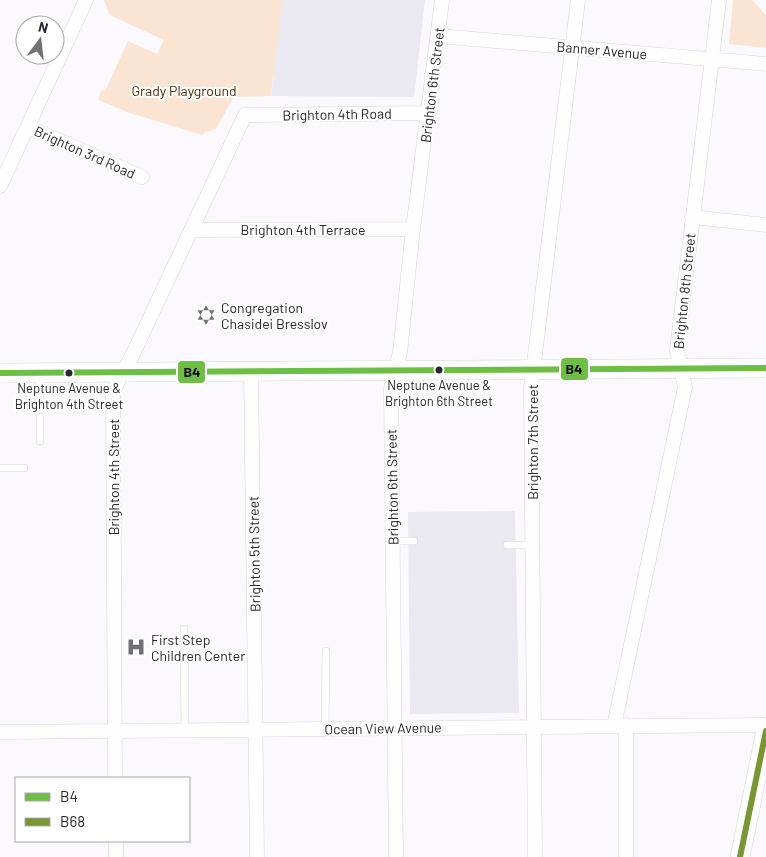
<svg xmlns="http://www.w3.org/2000/svg" width="766" height="857" viewBox="0 0 766 857" font-family="Barlow,sans-serif">
<style>
.built{fill:#eae8f0}
.green{fill:#fbe4d2}
.lines{fill:none;stroke-linecap:round;stroke-linejoin:round}
.lane-casing{stroke:#d6d4db;stroke-width:8}
.street-casing{stroke:#d6d4db;stroke-width:15}
.secondary-casing{stroke:#d6d4db;stroke-width:20}
.lane{stroke:#fefeff;stroke-width:7}
.street{stroke:#fefeff;stroke-width:14}
.secondary{stroke:#fefeff;stroke-width:19}
.bus-1-casing{stroke:#fff;stroke-width:10}
.bus-2-casing{stroke:#fff;stroke-width:10}
.bus-1{stroke:#6cbe45;stroke-width:6}
.bus-2{stroke:#799534;stroke-width:6}
.bus-dot{fill:#28262f;stroke:#fff;stroke-width:2}
.labels{text-anchor:middle;dominant-baseline:central;stroke-width:4;stroke-linejoin:round;paint-order:stroke}
.bus-label{font-size:13px;fill:#28262f;stroke:#fff}
.street-label{font-size:14px;fill:#28262f;stroke:#fff}
.park-label{font-size:14px;fill:#4a2c0a;stroke:#fff}
.poi-label{font-size:14px;fill:#28262f;stroke:#fff;text-anchor:start}
.line-badge{stroke:#fff;stroke-width:2}
.pale-badge-label{font-size:14px;text-anchor:middle;font-weight:bold;fill:#111}
</style>
<rect width="100%" height="100%" fill="#fbf9fd"/>
<!-- built -->
<path class="built" d="M104,0H425L414,97L271,96L274,77L233,71L110,15Z
M515,511L519,713L410,714L408,512Z"/>
<!-- green -->
<path class="green" d="M104,0H282L271,96L234,97L215,130L206,131L202,135L130,113L98,100L101,90L105,91L128,41L157,54L164,40L110,15Z
M733,0H752L766,15V48L729,44Z"/>
<g class="lines">
<!-- lane casing -->
<g class="lane-casing">
<path id="lane" d="M39,374L40,401
M40,417V441
M0,468H24
M393,541H414
M507,545H533
M184,629L185,730
M325,728L326,651"/>
</g>
<!-- street casing -->
<g class="street-casing">
<path id="street" d="M438,36L766,64
M28,127L142,177
M0,186L86,0
M692,217L766,225
M192,230L413,229
M251,371L257,857
M614,726L685,387L677,350L719,0
M0,732L766,725
M115,778L113,391L133,354L245,115L428,113
M116,841V857
M396,857L391,389L400,352L413,229L442,0
M535,857L531,388L578,0
M626,857V725"/>
</g>
<!-- secondary casing -->
<g class="secondary-casing">
<path id="secondary" d="M0,373L766,368
M740,857L766,731"/>
</g>
<!-- lane -->
<use href="#lane" class="lane"/>
<!-- street -->
<use href="#street" class="street"/>
<!-- secondary -->
<use href="#secondary" class="secondary"/>
<!-- bus-1 casing -->
<g class="bus-1-casing">
<path id="bus-1" d="M0,373L766,368"/>
</g>
<!-- bus-2 casing -->
<g class="bus-2-casing">
<path id="bus-2" d="M740,857L766,731"/>
</g>
<!-- bus-1 -->
<use href="#bus-1" class="bus-1"/>
<!-- bus-2 -->
<use href="#bus-2" class="bus-2"/>
</g>
<!-- icons -->
<defs>
<g id="synagogue-bare" transform="scale(1.5)"><path d="M0-6.5L5.6 3.2H-5.6ZM0 6.5L5.6-3.2H-5.6Z" fill="#727077" stroke="#fff" stroke-width="2.5" paint-order="stroke"/></g>
<g id="hospital-bare" transform="scale(1.5)"><path d="M-5-5h3v3.5h4V-5h3V5h-3V1.5h-4V5h-3Z" fill="#727077" stroke="#fff" stroke-width="2.5" paint-order="stroke"/></g>
</defs>
<g fill-rule="evenodd">
<use href="#synagogue-bare" x="206" y="315"/>
<use href="#hospital-bare" x="136" y="647"/>
</g>
<!-- markers -->
<g class="bus-dot">
<circle cx="439" cy="370" r="4.5"/>
<circle cx="69" cy="373" r="4.5"/>
</g>
<g class="labels">
<!-- bus labels -->
<g class="bus-label">
<text x="439" y="385">Neptune Avenue &amp;<tspan x="439" dy="16">Brighton 6th Street</tspan></text>
<text x="69" y="388">Neptune Avenue &amp;<tspan x="69" dy="16">Brighton 4th Street</tspan></text>
</g>
<!-- street labels -->
<g class="street-label">
<text transform="translate(602 50) rotate(5)">Banner Avenue</text>
<text transform="translate(432 85) rotate(-83)">Brighton 6th Street</text>
<text transform="translate(337 114) rotate(-1)">Brighton 4th Road</text>
<text transform="translate(85 152) rotate(24)">Brighton 3rd Road</text>
<text x="303" y="229">Brighton 4th Terrace</text>
<text transform="translate(684 291) rotate(-84)">Brighton 8th Street</text>
<text transform="translate(532 442) rotate(-90)">Brighton 7th Street</text>
<text transform="translate(113 477) rotate(-90)">Brighton 4th Street</text>
<text transform="translate(392 487) rotate(-91)">Brighton 6th Street</text>
<text transform="translate(254 554) rotate(-91)">Brighton 5th Street</text>
<text transform="translate(383 728) rotate(-1)">Ocean View Avenue</text>
</g>
<!-- park labels -->
<g class="park-label">
<text x="184" y="90">Grady Playground</text>
</g>
<!-- poi labels -->
<g class="poi-label">
<text x="221" y="307">Congregation<tspan x="221" dy="16">Chasidei Bresslov</tspan></text>
<text x="151" y="639">First Step<tspan x="151" dy="16">Children Center</tspan></text>
</g>
</g>
<g class="line-badge">
<rect x="560" y="357" width="29" height="24" rx="5" fill="#6cbe45"/>
<rect x="177" y="360" width="29" height="24" rx="5" fill="#6cbe45"/>
</g>
<g class="pale-badge-label">
<text x="574" y="374">B4</text>
<text x="192" y="377">B4</text>
</g>
<!-- legend -->
<rect x="15" y="777" width="175" height="65" fill="#ffffff" stroke="#a9a8ac"/>
<rect x="25" y="793" width="25" height="8" fill="#6cbe45" stroke="#a9a8ac"/>
<text x="60" y="802" font-size="15" fill="#28262f">B4</text>
<rect x="25" y="818" width="25" height="8" fill="#799534" stroke="#a9a8ac"/>
<text x="60" y="827" font-size="15" fill="#28262f">B68</text>
<!-- north arrow -->
<g transform="translate(40 40) rotate(15)"><circle r="24" fill="#ffffff" stroke="#a9a8ac"/>
<path d="M0-4L9 19L0 12L-9 19Z" fill="#727077"/>
<text y="-8" font-size="14" font-weight="bold" text-anchor="middle" fill="#28262f">N</text>
</g>
</svg>
